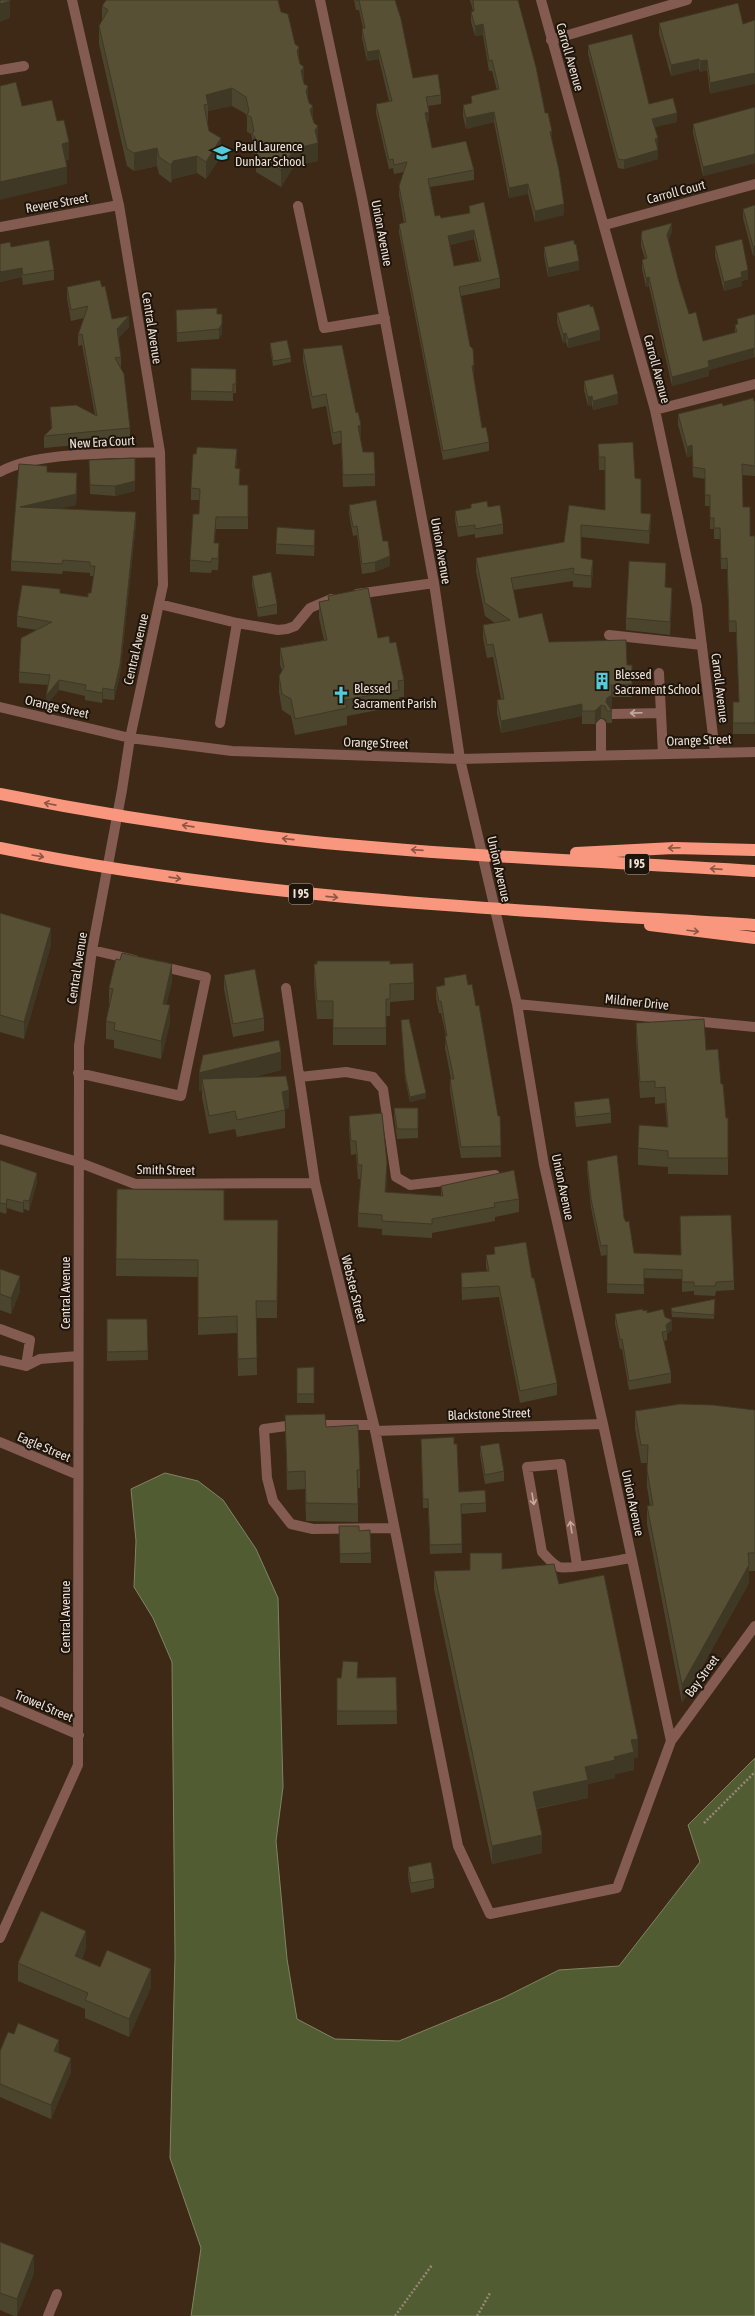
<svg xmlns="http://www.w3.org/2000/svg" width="755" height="2316" viewBox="0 0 755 2316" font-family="'Asap Condensed',sans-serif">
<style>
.water{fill:#515c32;stroke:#808463}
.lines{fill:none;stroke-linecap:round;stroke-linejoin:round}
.path{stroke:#988778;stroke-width:2.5;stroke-dasharray:2 2;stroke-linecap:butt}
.minor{stroke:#845b51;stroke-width:10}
.highway{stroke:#f9977e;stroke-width:12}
.wall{fill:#4c452e;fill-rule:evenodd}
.shaded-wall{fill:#3e3825}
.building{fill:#585035;stroke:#3e3825;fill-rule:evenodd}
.oneway{stroke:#c4aba0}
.oneway2{stroke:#8b5645}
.labels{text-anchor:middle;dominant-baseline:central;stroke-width:4;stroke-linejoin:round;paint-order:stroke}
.shield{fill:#1d140c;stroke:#afa399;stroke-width:1}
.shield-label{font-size:12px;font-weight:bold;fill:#eee0d5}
.street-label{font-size:13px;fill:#eee0d5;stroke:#1d140c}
.poi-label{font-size:13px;fill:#eee0d5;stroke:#1d140c;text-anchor:start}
</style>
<rect width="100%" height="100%" fill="#3d2916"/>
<!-- water -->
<path class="water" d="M165,1473L198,1481L223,1500L256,1549L278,1598L283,1787L276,1841L287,1959L297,2019L335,2039L399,2041L503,1998L559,1970L619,1966L700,1862L688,1825L755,1758V2316H191L201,2248L170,2158L175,1956L172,1662L153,1618L134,1587L136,1541L131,1489Z"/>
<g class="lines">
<!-- path -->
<path class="path" d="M704,1823L755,1772
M395,2316L432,2265
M477,2316L490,2293"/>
<!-- minor -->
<path class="minor" d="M320,0L362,198L434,583L460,759L517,1004L544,1165L603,1424L671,1741
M541,0L655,410L697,606L715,752
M551,40L687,0
M0,70L24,66
M298,206L324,328L385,318
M605,225L755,184
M0,227L119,205
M655,410L755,384
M0,472C37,451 116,454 160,452
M357,594L434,583
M159,604L237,623
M609,635L702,645
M659,673L663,754
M0,707L130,738L232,751L460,759L755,752
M612,714L661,713
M220,723L237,623L278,630L287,629L295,626L310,608L331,599
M601,724V755
M92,950L135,960
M286,988L315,1183L374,1425L458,1846L490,1914L617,1888L671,1741L755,1626
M517,1004L755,1027
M78,1073L181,1096L206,977L160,966
M300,1077L346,1072L373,1077L383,1089L396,1177L410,1185L495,1175
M0,1139L78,1162L135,1184L315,1183
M0,1329L30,1340L26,1366
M0,1360L26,1366L40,1359L78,1356
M374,1425H294L264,1429L267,1478L273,1501L291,1524L313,1529L394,1528
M375,1431L603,1424
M0,1442L78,1475
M577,1565L561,1464L527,1467L542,1552C547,1557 552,1564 559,1567C569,1570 618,1560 631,1558
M0,1701L79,1735
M0,1938L78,1765L79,1046L92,950L122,790L130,738L163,585L160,452L119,205L72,0
M48,2316L57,2294"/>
<!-- highway -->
<path class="highway" d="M0,794C95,813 190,828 287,839C442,856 599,861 755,871
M0,848C249,899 502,909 755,925
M576,853L674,848L755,850
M650,925L755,938"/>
</g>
<!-- wall -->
<path class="wall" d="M354,0H395L413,78L441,95V104L428,106L429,121L427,122L432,148L474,170V180L430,187L435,216L441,218L469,214V206L500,278V288L461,296L474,374H473L482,428L489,442V451L443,460L399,233V224L404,223L399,195V186L404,172L394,174L393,168L389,169L376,113V104L389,101L379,59L367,61L362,38V29L363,28L359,10H356ZM474,239L479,261L454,266L450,245Z
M470,0H518L552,141L564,215L535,222L528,194L509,198L494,122L466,129L463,116V105L471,103V96L497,90L492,71H489L483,35L475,36L471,22V12L473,11Z
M102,6L281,12L299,62L318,141V161L294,166L281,187L256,172V158L255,154L252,152V138L251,134L247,132V118L246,114L232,106L208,111V121L207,122L209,131L221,156L206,179L197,173L173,179L171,183L159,174L157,166L134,171L127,166L99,44V26L102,20Z
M659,23L743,24L710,94L707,70L700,72L699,69L671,76L659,34Z
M588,45L649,104L677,122L654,127L658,147H657L658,159L624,169L618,168L588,54Z
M755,107V163L703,176L693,133V124Z
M755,205V255L753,256L743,218V209Z
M672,232L668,240L679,282L689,314L703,341L735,333V325L737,324V319L755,314V357L709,370V376L672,386L649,286L646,287L642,269V260L645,259L641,246V237Z
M0,244L11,247L54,270V280L23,285L22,277L0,282Z
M715,246L748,279L742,281V286L724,291L715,256Z
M544,247L579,270L548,277L544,256Z
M67,287H102L112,319L129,327L118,339L121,357V368L130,428V440L44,448V436L51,429L50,407L95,415L82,345L78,346V335L84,318L71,321L67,298Z
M176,310L217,314L222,333L219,339L177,342Z
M557,313L600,340L568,348L566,342L563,343L557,322Z
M270,343L291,358V362L273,366L270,348Z
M303,349L361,437H360L363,452L375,474V486L343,487L341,443L333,445L326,406L312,409L303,361Z
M191,368L236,369V393H233V401L191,400Z
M584,381L618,404L593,410L592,405L588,406L584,390Z
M755,401V476L742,475L743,507L750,536H755V734H733V702H739L736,632H729L727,569H721L720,539H714V529H710V506H705V479L693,477L692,456L687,457L678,425V414L723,406Z
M598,444L635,478L641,513L651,527L649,544L581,537V558L593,572L591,588L573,587V581L513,590L519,618L549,642L627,665L632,684V697H612V708H610L612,711V723H607L605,719L601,718L595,724H582V716L501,733L497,713V700L501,699L493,657L487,658L483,638V625L495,623L485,616L476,571V558L564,542L569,505L605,510V470H599Z
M89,460L135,491L115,496L90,494Z
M237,461L236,468L240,485H248V529H216L214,543L219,555L218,570H212L211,573L190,572V560L199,514L200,500H191V488Z
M47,472L77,483L76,505L58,509L136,523L120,675L114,700L103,699L102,703L85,700V696L59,690L46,706L48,685L19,683V672L37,630L17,627V616L60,593L88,597L91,593L94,576H90V573L63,571L62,574L11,571V561Z
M471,504L488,507L503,524V534L475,538V534L458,537L455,520V511L471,508Z
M349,505L390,566L375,572L362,574L357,535L353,536L349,514Z
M315,539L314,556L276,554V544Z
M252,576L277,604V614L258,617L252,585Z
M666,576L665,587L672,601L670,635L626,630V618Z
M328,596L378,638L390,643L404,680V697H399V706L347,716V725L295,735L291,716L282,710L279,692V676L282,671L280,665V648L324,640L319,618V602L328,600Z
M0,913L51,945L24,1039L0,1032Z
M314,964H390L414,983V1000L390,1002V1016H386V1045H333V1019H317L314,982Z
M224,975L264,1018V1031L233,1037L224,989Z
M444,978L468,985L498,1116H500L501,1157L461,1158L450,1091V1079H451L445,1048L446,1036L441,1013H439L436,998V987L444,985Z
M172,982L166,1004L170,1023L161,1059L114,1048V1040L106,1039V1021L109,1006V988Z
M401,1020L426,1098L410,1102L405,1079Z
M636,1023L706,1050L721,1084L726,1118H728V1175L668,1174V1167L638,1165V1148L667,1127L665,1103L655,1104V1097L640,1098L636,1040Z
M281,1070L254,1077L289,1108L285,1109V1128L237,1137L235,1129L209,1134L202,1097V1090L199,1091V1073Z
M574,1102L611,1113V1123L576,1127L574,1111Z
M394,1108H418V1138L397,1139L394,1117Z
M349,1116L387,1177L386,1192L441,1196V1186L519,1199V1212L495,1217V1221L432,1233V1238L382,1235V1229L358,1227V1213L361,1179H358L356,1154L351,1155L349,1129Z
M0,1160L37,1182L29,1211L24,1209L23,1213L7,1208L6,1214L0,1212Z
M587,1161L624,1218L634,1253L734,1281V1290L716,1291L715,1296L694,1295V1291L682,1292V1279L644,1278V1294L607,1293V1255L601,1256L591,1208L587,1170Z
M117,1189L224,1220H278L277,1318H256L257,1375L238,1376L237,1333L198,1335V1277L116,1276Z
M494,1247L532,1278L557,1383V1395L520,1403L499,1297L462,1300L461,1273L487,1271L486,1267V1255L494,1254Z
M0,1269L20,1291L11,1314L0,1310Z
M715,1303L714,1319L672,1317L671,1308Z
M643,1311L665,1317L672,1330L667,1334V1340L664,1341L671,1373V1383L629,1390L622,1349H620L615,1324V1314Z
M107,1319H147L148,1360L107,1361Z
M314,1367V1403H297V1368Z
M755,1410V1571H749V1583L682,1703L647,1524V1506L650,1505L647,1487V1463H641L635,1429V1411Z
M285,1415L326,1427L360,1470V1488H358V1522L306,1521L305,1489L287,1490Z
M480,1446L504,1471V1481L485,1484L480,1455Z
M421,1448L459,1492L486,1503V1512L461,1514L462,1553L430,1554L428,1508H423Z
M339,1526L359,1531L371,1553V1563H340Z
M470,1553L502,1569L559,1584L638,1757L634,1758V1770L615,1774V1778L588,1784V1798L537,1809L542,1853L492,1864L434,1589V1571L470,1570Z
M396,1677L397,1724L337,1725V1678Z
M408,1867L434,1879V1888L411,1893L408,1876Z
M86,1948L82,1959L151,1987L129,2037L85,2018V2009L18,1981V1963Z
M0,2051L59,2054L71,2072L51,2119L0,2097Z
M0,2242L34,2273L17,2316H14L0,2310Z"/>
<!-- shaded-wall -->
<path class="shaded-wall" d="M10,1V18L0,22V4Z
M483,24V35L475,36V26Z
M299,47V64L297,51Z
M379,50V59L367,61V52Z
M699,59V69L671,76V65Z
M707,60V70L700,72V61Z
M304,67V84L301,71Z
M755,73V84L710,94V83Z
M308,86V104L306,91Z
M232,88V106L208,111V104L206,95Z
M313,106V123L310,110Z
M429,112V121L425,122V113Z
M494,112V122L466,129V118Z
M677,113V122L652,128V119Z
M318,126V161L294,166L281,187V170L294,149L315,130Z
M552,131V142L550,132Z
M221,138V156L206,179V162Z
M658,138V147L655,148V139Z
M69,142V160L62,162V144Z
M157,148V166L134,171V153Z
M658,150V159L624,169V160Z
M755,154V163L703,176V167Z
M197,156V173L173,179L171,183V165L173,161Z
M67,167V184L0,200V182Z
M528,184V194L509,198V188Z
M564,204V215L535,222V211Z
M672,223V232L667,244V235Z
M474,230V239L448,245V236Z
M753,246H755V255L753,256Z
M579,261V270L548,277V268Z
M22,268V277L0,282V272Z
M748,270V279L742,281V286L724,291V282L741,272Z
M649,277V286L646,287V278Z
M129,316V327L117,340V329Z
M222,324V333L219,339V329Z
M600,330V340L568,348V339Z
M566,333V342L563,343V334Z
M754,348V357L709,370V376L672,386V377L708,361Z
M474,365V374L472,375V366Z
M618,394V404L593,410V401Z
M592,396V405L588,406V397Z
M361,425V437L358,438V426Z
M692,445V456L687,457V447Z
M237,449V461L235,480V468Z
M77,473L76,505L20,518V507Z
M135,481V491L115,496V486Z
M136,512V523L120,675L114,700V690Z
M651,514V527L649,544V531Z
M216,517V529L214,555V543Z
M315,530V539L314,556V546Z
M219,543V555L218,570V559Z
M390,556V566L375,572V562Z
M593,560V572L591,588V576Z
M672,588V601L670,635V622Z
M59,680V690L46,706V696Z
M103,688V699L102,703V693Z
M612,695V708L607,710L606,702L607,698Z
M582,704V716L501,733V721Z
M601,705V718L595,724V711Z
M51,928V945L24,1039V1022Z
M172,964V982L163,1021V1004Z
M170,1005V1023L161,1059V1041Z
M281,1052V1070L204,1089L202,1079V1090L199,1091V1073Z
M289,1090V1108L282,1110V1092Z
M426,1093V1098L410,1102V1097Z
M387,1163V1177L385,1206V1192Z
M37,1173V1182L29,1211V1201Z
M7,1199V1208L6,1214V1204Z
M24,1200V1209L23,1213V1203Z
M20,1276V1291L11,1314V1298Z
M672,1320V1330L667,1334L666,1325Z
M749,1565V1583L682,1703V1685Z
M358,1662V1676L357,1691V1678Z
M638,1739V1757L634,1758V1770L615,1774V1778L588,1784V1798L533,1809V1792L585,1767L614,1757L631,1740Z
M542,1835V1853L492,1864V1846Z
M86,1931V1948L75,1974V1956Z
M151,1969V1987L129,2037V2019Z
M59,2040V2054L54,2051Z
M71,2058V2072L51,2119V2105Z
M34,2255V2273L17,2316V2299Z"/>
<!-- building -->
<path class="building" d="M0,0H10V1L0,4Z
M106,0H278L281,12L288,14L295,44L299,47L297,51L300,64L304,67L301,71L304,84L308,86L306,91L309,103L313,106L310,110L314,123L318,126L315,130L318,143L294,149L281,170L256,154L259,151L255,137L252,134L254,131L251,117L247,115L249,111L246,97L232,88L206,95L208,104L204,105L209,131L221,138L206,162L197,156L173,161L171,165L159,157L157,148L134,153L127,149L99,26L108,10L102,6Z
M356,0H395L401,19L413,78L438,74L441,95L426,97L429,112L425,113L432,148L466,141L474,170L428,179L435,216L440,215L441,218L470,213L469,206L484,202L500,278L459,287L470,346L473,349L474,365L472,366L482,428L486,427L489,442L443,451L399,224L406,222L399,186L407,162L394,165L393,159L389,160L376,104L392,101L379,50L367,52L362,29L365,28L359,0L356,1ZM474,230L481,261L454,266L448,236Z
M473,0H518L536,67L544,107L545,113H548L552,131L550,132L559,170L564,204L535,211L528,184L509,188L494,112L466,118L463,105L472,103L471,96L499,89L492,60L489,61L483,24L475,26L471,12L474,11Z
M738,3L743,24L755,20V73L710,83L707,60L700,61L699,59L671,65L659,23Z
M632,34L649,104L673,98L677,113L652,119L658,138L655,139L658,150L624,160L618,159L588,45Z
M16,82L22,106L52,100L57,121L64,120L69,142L62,144L67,167L0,182V86Z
M755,107V154L703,167L693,124Z
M755,205V246H753L743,209Z
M672,223L667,235L679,282L689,314L696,312L703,341L737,332L735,325L738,324L737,319L755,314V348L708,361L709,367L672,377L649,277L646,278L642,260L647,258L641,237L642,231Z
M742,239L748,270L741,272L742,277L724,282L715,246Z
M49,240L54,270L23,275L22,268L0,272V244L10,242L11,247Z
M574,240V244H576L579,261L548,268L544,247Z
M100,280L102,287L105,286L112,319L129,316L117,329L121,357L115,358L124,374L130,428L44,436L52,428L50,407L76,405L97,416L82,334L78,335L88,306L71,310L67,287Z
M590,304V307L593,306L600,330L568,339L566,333L563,334L557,313Z
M217,308V314H222V324L219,329L177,333L176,310Z
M287,340L291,358L273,361L270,343Z
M342,345L355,408L356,413L358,412L361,425L358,426L363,452H374L375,474L343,475L341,431L333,433L326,394L312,397L303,349Z
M191,368L236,369V384H233V392L191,391Z
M613,374L618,394L593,401L592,396L588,397L584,381Z
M753,398L754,401H755V466L742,464L743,507H750V536H755V723H733V702H739L736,621H729L727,558L721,559L720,528H714V518H710V495H705V469L693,467L692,445L687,447L678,414L722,403L723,406Z
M633,442L635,478L641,479V513L651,514L649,531L581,525V558L593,560L591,576L573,574L574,568L511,578L519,618L542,613L549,642L626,640L627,665H632V684L611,685L612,695L607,698L606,702L612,711H607L605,706L601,705L595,711H582V704L501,721L497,700L504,699L493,644L487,645L483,625L510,620L485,603L476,558L564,542L569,505L605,510V457H599L598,444Z
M197,447L237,449L235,468L240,469L239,485H248V517H216L214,543H219L218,559L212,558L211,562L190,560L193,514H199L200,489L191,488L193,454H196Z
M135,458V481L115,486L90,485L89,460Z
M19,464L47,466V472L77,473L76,494L20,507L136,512L120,665L114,690L103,688L102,693L85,690L86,685L59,680L46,696L50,675L19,672L21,638L52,622L17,616L22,585L60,589V593L88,597V593H91L95,566H90V562L63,560L62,564L11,561Z
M376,500L383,541H388L390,556L375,562L362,564L357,526L353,527L349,505Z
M487,501L488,507L500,505L503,524L475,529V525L458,527L455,511L471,508V504Z
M277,527L315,530L314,546L276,544Z
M629,561L666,563L665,587L672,588L670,622L626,618Z
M271,572L277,604L258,608L252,576Z
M368,588L378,638L389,636L390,643L396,642L404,680L398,681L399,690L345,700L347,708L295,719L291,699L282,694L279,676L284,667L280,648L327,640L319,602L329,600L328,596Z
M0,913L51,928L24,1022L0,1015Z
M122,953L172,964L163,1004L170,1005L161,1041L114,1030L115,1023L106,1021L113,989L109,988L116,959L120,960Z
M317,961H390V964L413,963L414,983L390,984V999H386V1028H333V1001H317L314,964H317Z
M255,969L264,1018L233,1024L224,975Z
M466,974L468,985L472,984L476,1006L479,1005L498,1116H500L501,1146L461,1147L450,1079H454L445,1036H447L441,1001L439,1002L436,987L445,985L444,978Z
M409,1019L426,1093L410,1097L405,1074L401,1020Z
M704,1019L706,1050L718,1049L721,1084H723L726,1118H728V1158H668V1151L638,1148L639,1125L668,1127L665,1087L655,1088V1081L640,1082L636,1023Z
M279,1040L281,1052L199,1073L203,1055Z
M286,1076L289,1090L282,1092L285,1110L237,1120L235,1111L209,1116L202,1079Z
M609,1098L611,1113L576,1117L574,1102Z
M394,1108H418V1129H397Z
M382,1113L387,1163L385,1192L443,1196L441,1186L514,1170L519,1199L494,1203L495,1207L432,1219V1224L382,1221V1215L358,1213L362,1165H358L356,1141H351L349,1116Z
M617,1155L624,1218L626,1222L629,1221L634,1253L681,1255L680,1216L731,1215L734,1281L716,1282L715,1286H694V1282H682V1270L644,1269V1285L607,1284V1245L601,1246L591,1199L587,1161Z
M0,1160L37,1173L29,1201L24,1200L23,1203L7,1199L6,1204L0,1203Z
M117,1189L224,1190V1220H278L277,1301H256L257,1358L238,1359L237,1316L198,1318V1260L116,1259Z
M526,1242L532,1278H534L557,1383L520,1391L499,1286L462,1288L461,1273L489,1271L486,1255L495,1254L494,1247Z
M0,1269L20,1276L11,1298L0,1294Z
M715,1299L714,1315L672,1312L671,1308Z
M643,1309V1311L647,1310V1313L663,1309L665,1317L672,1320L666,1325L667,1331L662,1332L671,1373L629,1381L622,1339L620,1340L615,1314Z
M107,1319H147L148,1351L107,1352Z
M314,1367V1394H297V1368Z
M680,1404L713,1405L755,1410V1553H748L749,1565L682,1685L647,1506L653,1505L647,1470L648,1445H641L635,1411Z
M325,1414L326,1427L358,1425L360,1470H357L358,1504L306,1503L305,1471L287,1472L285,1415Z
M454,1437V1444H457L459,1492L485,1490L486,1503L461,1504L462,1544L430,1545L428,1499H423L421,1439Z
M499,1443L504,1471L485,1475L480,1446Z
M339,1526H359V1531L370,1530L371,1553L340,1554Z
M470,1553H502V1569L554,1564L559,1584L604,1575L638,1739L631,1740L634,1752L614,1757L615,1760L585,1767L588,1780L533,1792L542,1835L492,1846L434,1571L470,1570Z
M343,1661L358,1662L357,1678L396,1677L397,1711H337V1678H341Z
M431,1862L434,1879L411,1883L408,1867Z
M41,1911L86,1931L75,1956L100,1967L107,1950L151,1969L129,2019L85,2000L88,1993L18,1963Z
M18,2023L59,2040L54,2051L71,2058L51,2105L0,2084V2051L8,2032L14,2034Z
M0,2242L34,2255L17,2299L0,2293Z"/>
<!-- one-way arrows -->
<defs><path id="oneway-shaft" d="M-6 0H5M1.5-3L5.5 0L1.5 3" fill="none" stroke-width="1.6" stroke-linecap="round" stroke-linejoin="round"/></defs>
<g class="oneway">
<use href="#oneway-shaft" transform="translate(636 713) rotate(178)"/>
<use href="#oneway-shaft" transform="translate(533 1499) rotate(80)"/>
<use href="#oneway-shaft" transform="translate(571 1527) rotate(-99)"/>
</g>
<g class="oneway2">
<use href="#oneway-shaft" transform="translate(50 804) rotate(-169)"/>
<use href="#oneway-shaft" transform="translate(188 826) rotate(-172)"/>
<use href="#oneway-shaft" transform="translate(288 839) rotate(-174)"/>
<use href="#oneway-shaft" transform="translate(674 848) rotate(178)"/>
<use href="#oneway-shaft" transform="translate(417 850) rotate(-176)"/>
<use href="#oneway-shaft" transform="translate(38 856) rotate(10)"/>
<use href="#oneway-shaft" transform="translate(716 869) rotate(-176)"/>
<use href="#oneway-shaft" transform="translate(175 878) rotate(8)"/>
<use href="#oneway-shaft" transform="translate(332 897) rotate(6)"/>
<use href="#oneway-shaft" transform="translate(693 931) rotate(7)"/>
</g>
<!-- icons -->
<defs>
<g id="school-bare" transform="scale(1.38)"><path d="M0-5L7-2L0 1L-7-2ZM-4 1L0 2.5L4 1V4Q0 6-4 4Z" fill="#53cbda" stroke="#1d140c" stroke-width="2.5" paint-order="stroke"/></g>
<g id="building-bare" transform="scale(1.38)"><path d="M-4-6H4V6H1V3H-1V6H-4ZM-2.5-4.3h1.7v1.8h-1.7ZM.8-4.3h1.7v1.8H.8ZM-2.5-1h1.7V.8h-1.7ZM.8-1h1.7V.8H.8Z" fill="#53cbda" stroke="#1d140c" stroke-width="2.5" paint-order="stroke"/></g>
<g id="church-bare" transform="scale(1.38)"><path d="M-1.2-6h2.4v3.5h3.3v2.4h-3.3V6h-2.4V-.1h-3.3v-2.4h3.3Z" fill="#53cbda" stroke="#1d140c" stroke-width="2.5" paint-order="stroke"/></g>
</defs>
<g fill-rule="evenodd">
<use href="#school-bare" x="222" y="153"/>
<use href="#building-bare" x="602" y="681"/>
<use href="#church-bare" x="341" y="695"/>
</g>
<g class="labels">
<!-- shield labels -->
<g class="shield">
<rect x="625" y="854" width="24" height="20" rx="3"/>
<rect x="289" y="884" width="24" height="20" rx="3"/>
</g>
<g class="shield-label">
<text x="637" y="864">I 95</text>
<text x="301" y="894">I 95</text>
</g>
<!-- street labels -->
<g class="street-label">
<text transform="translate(570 57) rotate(74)">Carroll Avenue</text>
<text transform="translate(676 192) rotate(-15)">Carroll Court</text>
<text transform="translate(57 203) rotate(-10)">Revere Street</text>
<text transform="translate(382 233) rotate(79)">Union Avenue</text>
<text transform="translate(152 328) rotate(81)">Central Avenue</text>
<text transform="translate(657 369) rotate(75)">Carroll Avenue</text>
<text transform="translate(102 442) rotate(-3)">New Era Court</text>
<text transform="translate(441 551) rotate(80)">Union Avenue</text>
<text transform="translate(136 649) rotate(-77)">Central Avenue</text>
<text transform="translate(720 688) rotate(83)">Carroll Avenue</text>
<text transform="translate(57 707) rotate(13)">Orange Street</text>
<text transform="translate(699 740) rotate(-2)">Orange Street</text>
<text transform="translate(376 743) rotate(2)">Orange Street</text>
<text transform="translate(499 869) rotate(77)">Union Avenue</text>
<text transform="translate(77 968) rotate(-81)">Central Avenue</text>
<text transform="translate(637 1002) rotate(6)">Mildner Drive</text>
<text transform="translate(166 1170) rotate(1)">Smith Street</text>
<text transform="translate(563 1187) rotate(78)">Union Avenue</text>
<text transform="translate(354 1289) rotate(76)">Webster Street</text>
<text transform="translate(65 1293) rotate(-90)">Central Avenue</text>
<text transform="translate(489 1414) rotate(-2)">Blackstone Street</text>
<text transform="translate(44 1447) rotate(23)">Eagle Street</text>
<text transform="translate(633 1503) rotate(78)">Union Avenue</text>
<text transform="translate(65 1617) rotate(-90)">Central Avenue</text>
<text transform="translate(702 1676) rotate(-54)">Bay Street</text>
<text transform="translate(44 1706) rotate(23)">Trowel Street</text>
</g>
<!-- poi labels -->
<g class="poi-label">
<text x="235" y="146">Paul Laurence<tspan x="235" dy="15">Dunbar School</tspan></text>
<text x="615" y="674">Blessed<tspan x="615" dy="15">Sacrament School</tspan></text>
<text x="354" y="688">Blessed<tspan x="354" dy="15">Sacrament Parish</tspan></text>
</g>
</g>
</svg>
